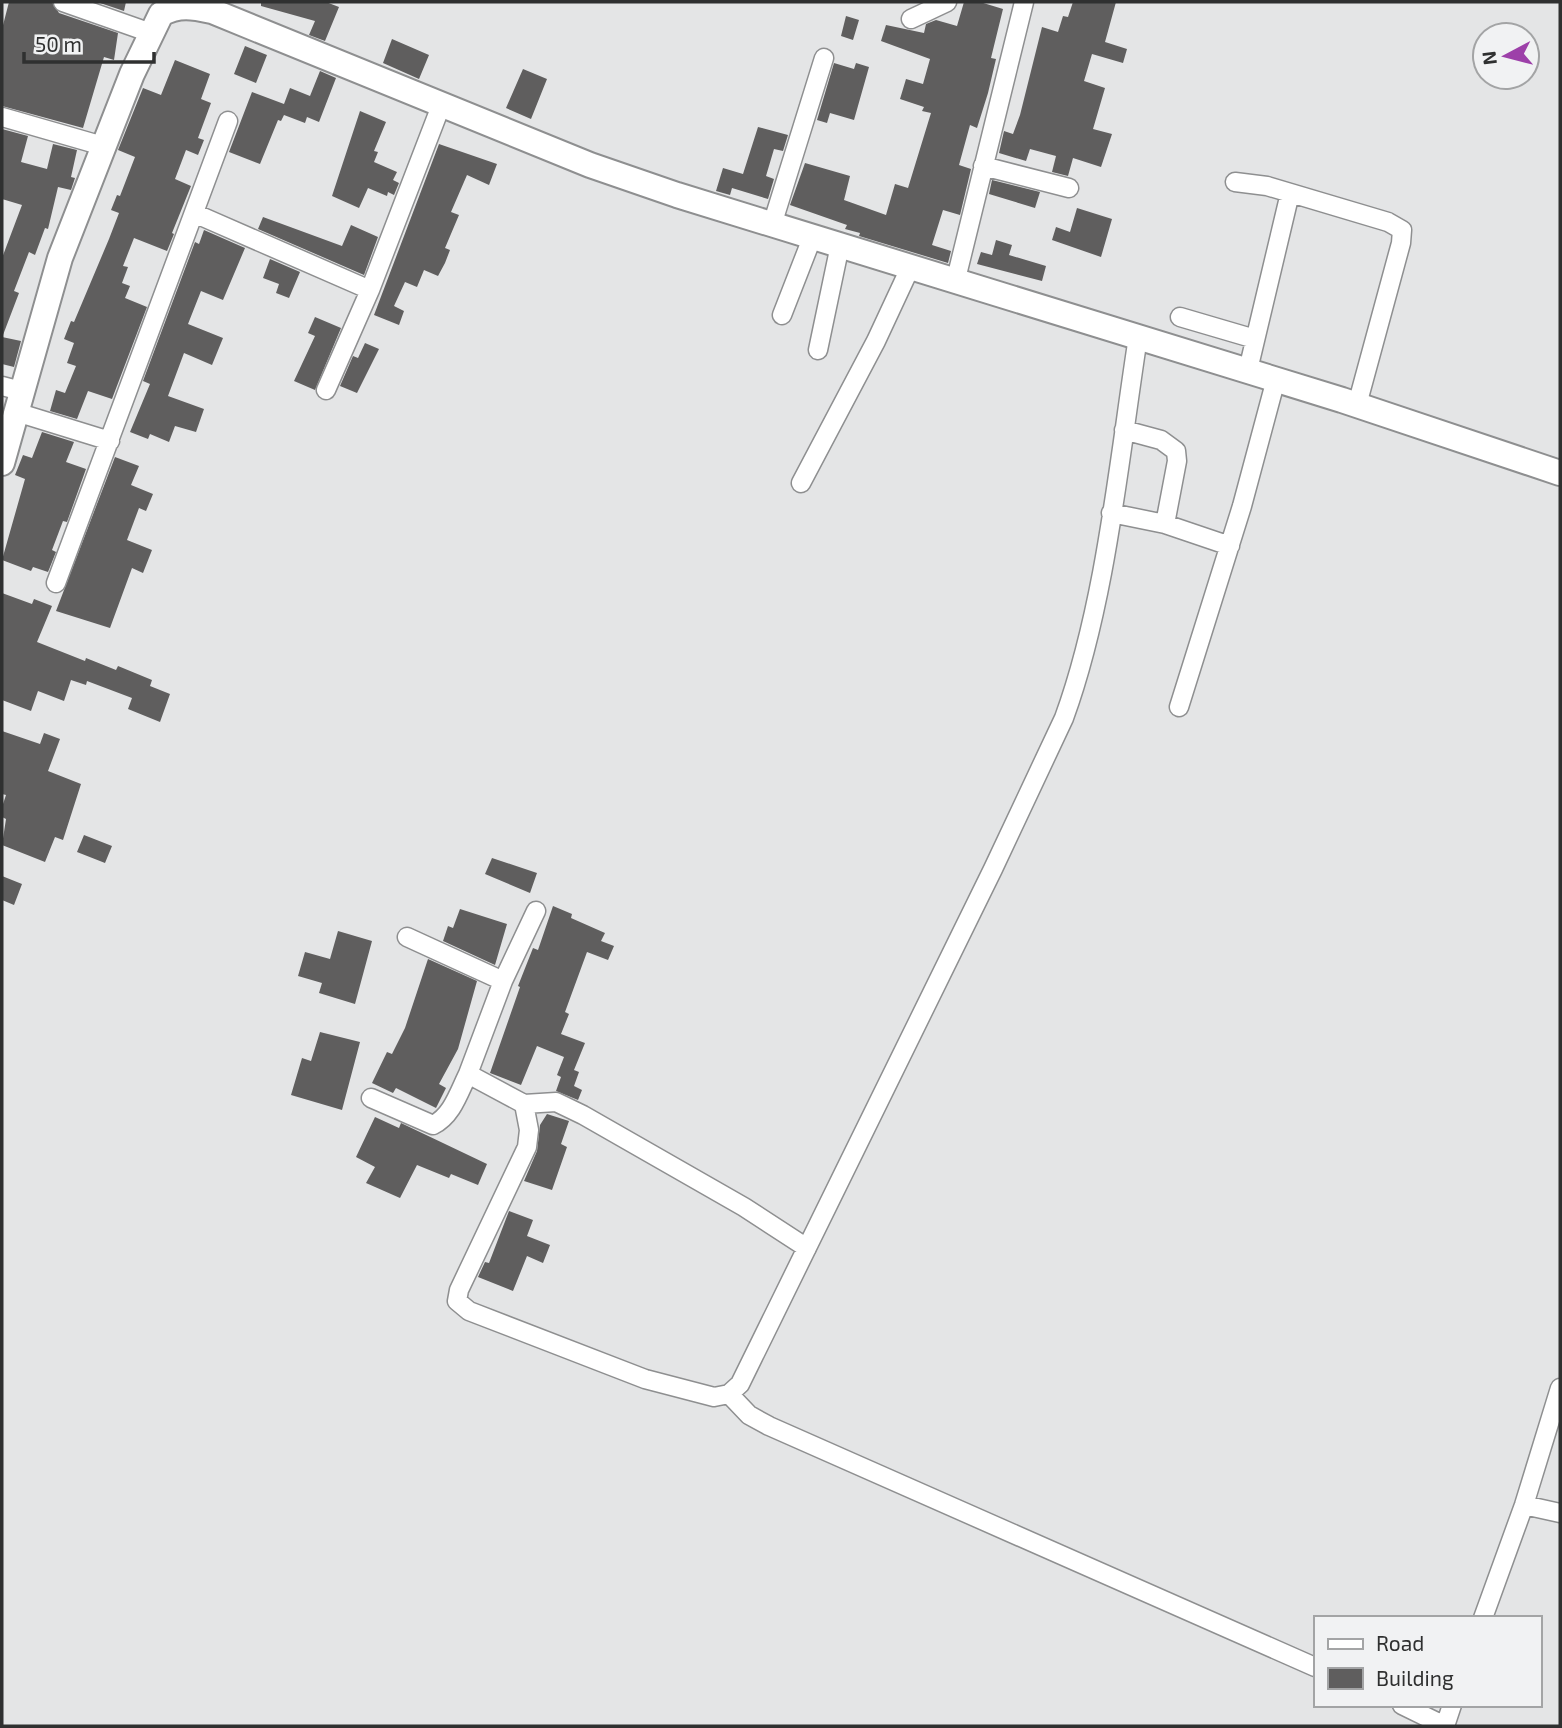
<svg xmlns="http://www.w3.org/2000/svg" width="1562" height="1728" viewBox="0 0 1562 1728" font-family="'Exo 2',sans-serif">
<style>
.building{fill:#5f5e5e}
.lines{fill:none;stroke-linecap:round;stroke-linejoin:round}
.street-casing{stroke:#8e8f90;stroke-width:21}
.secondary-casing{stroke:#8e8f90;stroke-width:28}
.street{stroke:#fff;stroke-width:18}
.secondary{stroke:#fff;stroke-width:24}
</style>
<rect width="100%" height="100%" fill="#e4e5e6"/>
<!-- building -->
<path class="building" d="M9,2H52L59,13L118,33L114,60L104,57L83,128L2,106V29Z
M97,2H126L124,11Z
M261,2H326L339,7L325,41L309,35L315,21L261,6Z
M964,2H980L1003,9L991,58L996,59L988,93L977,128L970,125L959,165L971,169L960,215L943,210L932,245L951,251L948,263L859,236L860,233L845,229L847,225L790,205L805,163L850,176L844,200L886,215L895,184L908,188L931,113L922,111L924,107L900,99L906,79L923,84L930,59L881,41L886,25L924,33L926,24L936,20L957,26Z
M1073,2H1116L1105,42L1127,49L1123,63L1092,54L1084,81L1105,88L1093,129L1112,134L1101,167L1073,158L1068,176L1052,172L1056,156L1030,149L1026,161L999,153L1004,131L1013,134L1020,115L1042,27L1058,32L1063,16L1068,17Z
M846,16L859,20L853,40L841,36Z
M392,39L429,55L419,79L383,63Z
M245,46L267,55L256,83L234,74Z
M175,60L210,74L201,99L211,103L198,138L204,140L198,155L186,150L175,179L191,186L172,233L174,234L167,251L134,238L123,266L128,267L122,283L130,286L125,298L147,307L112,399L88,391L77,419L50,411L56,390L65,393L76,366L67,363L74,343L64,339L71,321L74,322L109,239L119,213L111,210L117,195L120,196L135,157L118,150L143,88L161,95Z
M834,63L854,69L856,63L869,67L854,120L830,113L827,123L817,120Z
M523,69L547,79L531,119L506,108Z
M320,71L336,78L319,122L307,117L305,123L284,115L281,121L278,120L260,164L229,152L252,92L284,104L290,88L310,96Z
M360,111L386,122L374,151L378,152L374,162L397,172L393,180L399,183L394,195L388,192L387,196L368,188L359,208L332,196Z
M758,127L788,135L783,151L774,149L766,176L774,179L768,199L732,188L730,195L716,191L723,168L743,174Z
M2,129L28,136L21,162L47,169L53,144L77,150L71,177L75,178L71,190L58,187L48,229L45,228L35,255L29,252L14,291L19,293L3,335L2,258L22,205L2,199Z
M439,144L497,164L489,185L467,175L451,212L459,215L445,248L450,250L445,263L438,276L424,270L417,287L405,282L394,306L404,311L399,325L374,315Z
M992,180L1040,192L1035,208L989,194Z
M1077,208L1112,219L1101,257L1052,240L1056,227L1070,232Z
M263,217L342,246L351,225L378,237L364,275L258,229Z
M204,230L245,248L223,300L201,291L188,324L223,338L212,365L184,353L168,396L204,409L196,432L175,426L169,442L150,434L148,439L130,432L150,384L143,381L195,242L199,244Z
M996,240L1012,245L1009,255L1046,266L1042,281L977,264L981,252L992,255Z
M270,259L300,272L289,298L276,293L279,284L263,278Z
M315,317L341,328L315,390L294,381L315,336L308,333Z
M2,337L21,341L14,367L2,364Z
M365,343L379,349L357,393L340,386L353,356L358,358Z
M42,432L74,442L66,462L86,469L67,522L63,521L52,550L56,552L48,572L33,567L31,571L2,560L25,479L15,475L23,455L32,458Z
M115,457L139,466L131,485L153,494L146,511L139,508L127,540L152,550L143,573L132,568L110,628L56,611Z
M2,593L32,604L34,599L52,606L37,642L85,661L86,658L116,670L118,666L152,680L150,686L170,694L160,722L128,709L132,698L87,681L86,685L71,680L64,701L38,691L31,711L2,700Z
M2,731L40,744L44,733L60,739L48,771L81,784L63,840L55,837L45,862L2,845L6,819L2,817V807L6,795L2,794Z
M84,835L112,846L105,863L77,852Z
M492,858L537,873L530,893L485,874Z
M2,876L22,884L14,905L2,900Z
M553,906L572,914L571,918L605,933L601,941L614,946L608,960L587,952L565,1012L569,1014L561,1034L585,1043L574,1070L579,1072L574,1086L582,1090L578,1100L556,1091L561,1077L557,1075L564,1057L537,1046L521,1085L490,1073L520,987L518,986L533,948L538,950Z
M460,909L507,924L495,965L443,941L448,926L453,928Z
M338,931L372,941L355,1004L319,993L322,983L298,976L305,952L330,959Z
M428,959L477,981L458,1049L439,1084L446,1088L436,1108L396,1088L393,1093L372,1083L387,1052L392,1054L405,1028Z
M320,1032L360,1042L342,1110L291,1095L302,1058L311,1061Z
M547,1114L569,1121L561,1144L567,1147L552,1190L524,1181L537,1151L540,1125Z
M375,1117L399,1128L401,1123L487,1164L478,1185L451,1174L449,1178L417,1165L400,1198L366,1183L375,1167L356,1157Z
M509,1211L533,1220L527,1236L550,1245L543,1263L527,1256L513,1291L478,1277L485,1262L489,1263Z"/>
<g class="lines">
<!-- street casing -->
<g class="street-casing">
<path id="street" d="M63,2L151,33
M911,19L947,2
M2,117L103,146
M983,166L1069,188
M1235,182L1267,186L1388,222L1402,230L1401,243L1357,405
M196,214L370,290
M772,225L824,58
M955,283L1024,2
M782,315L812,238
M1180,317L1255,339
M818,350L840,245
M1248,370L1290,193
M2,386L21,391
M326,390L370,290L442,103
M16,412L110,441
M1124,430L1161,440L1176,451L1177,461L1165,524
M801,483L876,341L910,268
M1111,513L1165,524L1230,546
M56,583L228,121
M1179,707L1242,506L1276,379
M536,911L503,981L468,1074L524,1104L529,1130L527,1147L459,1290L457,1301L469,1311L645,1379L714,1397L729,1394L740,1384L993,869L1064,718C1106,603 1119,459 1138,337
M407,937L503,981
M371,1098L433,1125C452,1116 459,1092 468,1074
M524,1104L556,1102L583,1115L744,1207L807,1248
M729,1394L749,1415L769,1426L1315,1667
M1524,1505L1560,1513
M1483,1618L1524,1505L1560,1388
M1402,1705L1445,1726
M1445,1726L1452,1705"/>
</g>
<!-- secondary casing -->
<g class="secondary-casing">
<path id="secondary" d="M2,463L60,258L132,74L161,14C179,4 193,7 212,11L590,165L677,195L1342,400L1560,473"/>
</g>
<!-- street -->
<use href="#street" class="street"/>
<!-- secondary -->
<use href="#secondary" class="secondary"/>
</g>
<!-- border -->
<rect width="1562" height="1728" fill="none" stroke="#2f3030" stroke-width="7"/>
<!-- legend -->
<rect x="1314" y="1616" width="228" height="91" fill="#f1f2f3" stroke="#a3a4a5" stroke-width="2"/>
<rect x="1328" y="1639" width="35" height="10" fill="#ffffff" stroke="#a3a4a5" stroke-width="2"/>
<text x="1376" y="1651" font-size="21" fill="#2f3030">Road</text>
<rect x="1328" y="1668" width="35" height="21" fill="#5f5e5e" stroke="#a3a4a5" stroke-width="2"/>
<text x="1376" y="1686" font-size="21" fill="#2f3030">Building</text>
<!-- north arrow -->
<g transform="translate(1506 56) rotate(263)"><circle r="33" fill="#f1f2f3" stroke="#a3a4a5" stroke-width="2"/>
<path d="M0-5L12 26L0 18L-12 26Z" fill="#9d40a9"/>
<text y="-10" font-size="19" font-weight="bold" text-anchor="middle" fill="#2f3030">N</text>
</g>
<!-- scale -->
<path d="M24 52v10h130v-10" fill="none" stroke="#2f3030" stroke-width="3.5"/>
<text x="35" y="52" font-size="21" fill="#2f3030" stroke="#f1f2f3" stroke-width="5" paint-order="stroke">50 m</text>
</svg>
